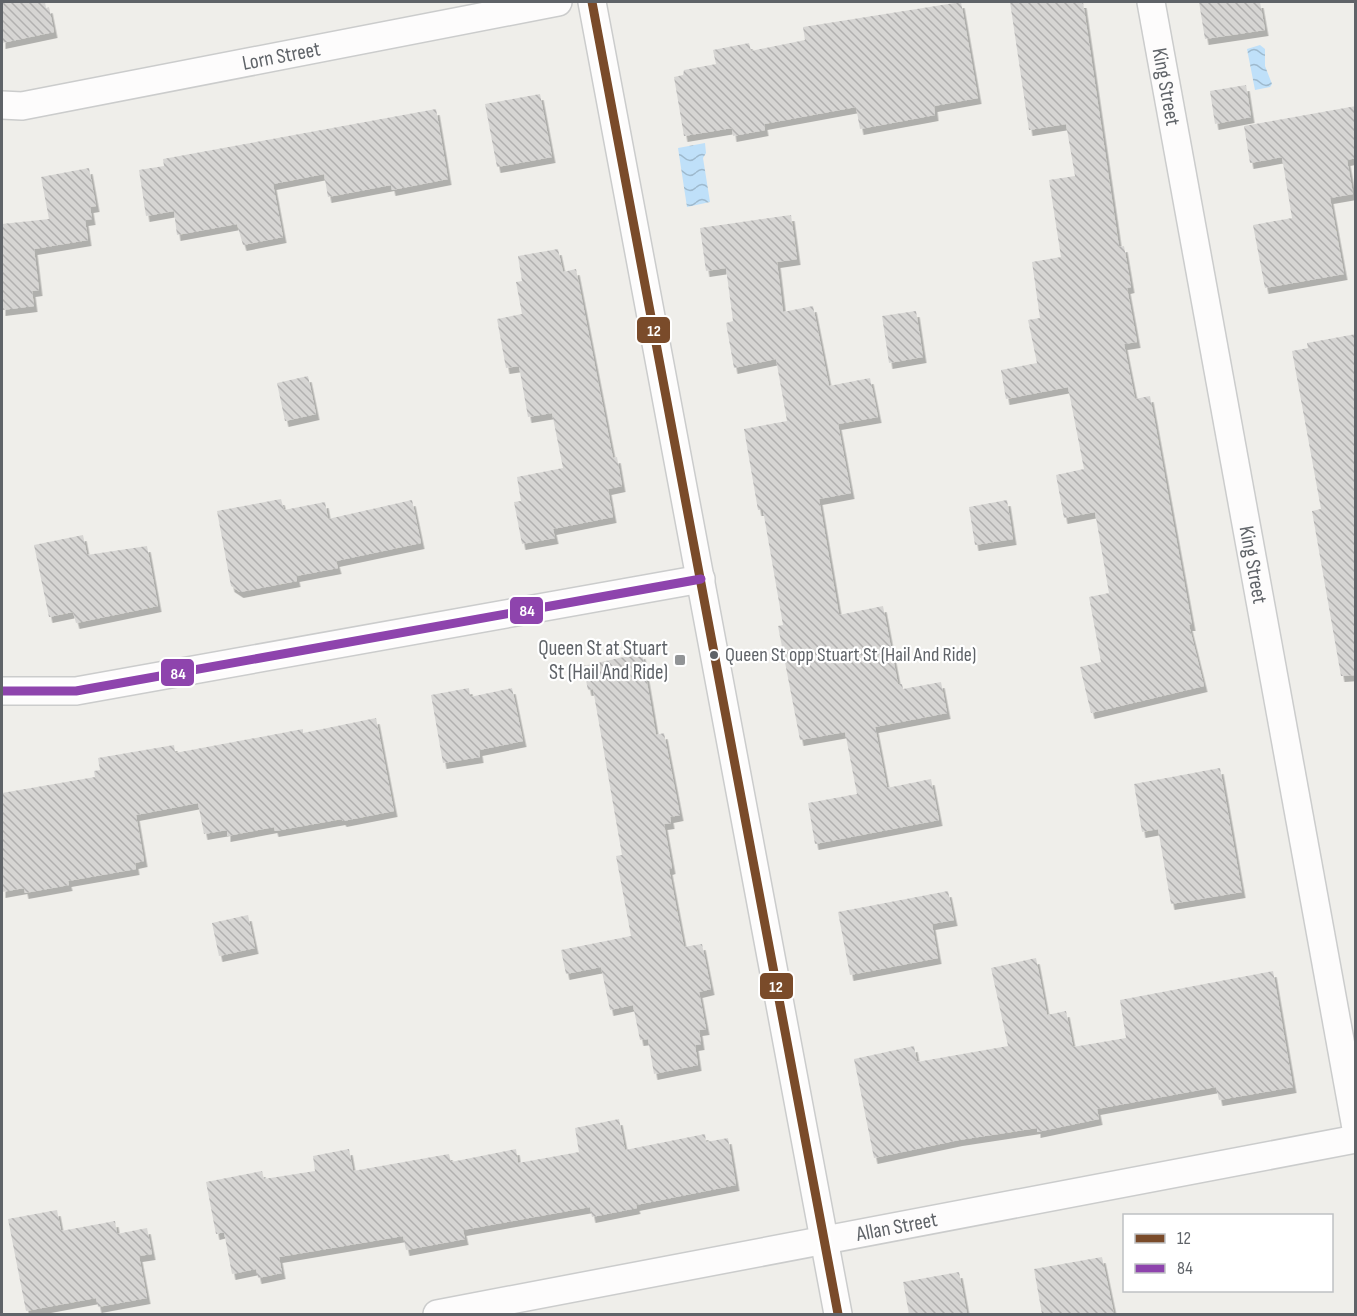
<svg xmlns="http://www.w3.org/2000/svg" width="1357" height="1316" viewBox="0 0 1357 1316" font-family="'Sofia Sans Condensed',sans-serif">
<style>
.water{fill:url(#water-waves)}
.building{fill:url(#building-back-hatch);filter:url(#shadow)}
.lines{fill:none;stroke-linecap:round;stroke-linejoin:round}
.minor-casing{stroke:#cbcccc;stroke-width:30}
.minor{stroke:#fdfcfc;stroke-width:27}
.bus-1-casing{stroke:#fff;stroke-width:14}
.bus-2-casing{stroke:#fff;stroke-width:14}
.bus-1{stroke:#7a4b2a;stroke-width:9}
.bus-2{stroke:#8e44ad;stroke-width:9}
.bus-dot{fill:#5f6368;stroke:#fff;stroke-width:2}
.poi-dot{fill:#919496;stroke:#fff;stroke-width:2}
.labels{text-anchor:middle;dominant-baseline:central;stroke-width:4.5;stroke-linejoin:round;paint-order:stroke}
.bus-label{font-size:20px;fill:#5f6368;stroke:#fff;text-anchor:start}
.street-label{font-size:21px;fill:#5f6368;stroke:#fff}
.poi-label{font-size:21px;fill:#5f6368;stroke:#fff;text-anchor:end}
.line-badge{stroke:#fff;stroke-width:2}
.badge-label{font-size:16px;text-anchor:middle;font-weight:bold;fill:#fff}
</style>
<defs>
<pattern id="water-waves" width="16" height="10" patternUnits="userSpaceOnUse" patternTransform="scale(1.5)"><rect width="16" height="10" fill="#bfe0f9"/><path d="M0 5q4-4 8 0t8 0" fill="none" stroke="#9eb9cd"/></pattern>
<pattern id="building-back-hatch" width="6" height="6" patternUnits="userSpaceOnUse" patternTransform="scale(1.5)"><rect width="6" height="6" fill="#d6d5d3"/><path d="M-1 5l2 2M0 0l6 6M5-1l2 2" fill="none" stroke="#b1b0af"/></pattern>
<filter id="shadow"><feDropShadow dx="3.5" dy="6" stdDeviation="0" flood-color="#0004"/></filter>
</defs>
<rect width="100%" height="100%" fill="#efeeea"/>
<!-- water -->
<path class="water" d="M1260,45L1265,49V66L1272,84L1270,87L1255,90L1247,49Z
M705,143L706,153L703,158L710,202L687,207L678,148Z"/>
<!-- building -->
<path class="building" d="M2,2H45L46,8L49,7L54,32L2,43Z
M961,2L978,98L934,106L935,115L860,129L856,107L764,124L765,130L733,136L732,128L684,136L674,77L683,75L684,70L716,64L713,50L749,43L751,51L805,40L803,27Z
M1010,2H1083L1119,247L1124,246L1131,287L1127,288L1137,342L1124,344L1135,399L1150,396L1192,625H1189L1204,686L1091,713L1080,667L1101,662L1089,597L1109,593L1095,512L1064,518L1056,475L1084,469L1068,387L1006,399L1001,370L1037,363L1028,320L1040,318L1032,262L1061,257L1049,180L1075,176L1066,124L1029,130Z
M1199,2H1260L1265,30L1205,39Z
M1246,85L1251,117L1215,124L1210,91Z
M540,94L552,157L497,167L485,104Z
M1356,106V158L1347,160L1353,194L1330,198L1344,274L1265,288L1253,225L1292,218L1282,157L1250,163L1244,126Z
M436,109L448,179L392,190L391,185L328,197L324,174L273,184L283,237L243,245L237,224L177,235L174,211L146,216L139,170L164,166L163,159Z
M89,168L96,206L90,207L92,219L85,220L88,240L34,249L39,290L32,291L34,306L2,310V224L49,219L41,177Z
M791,215L797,259L777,262L783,312L813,306L829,386L870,378L878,417L838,424L851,493L819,499L839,615L883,606L898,684H902L903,689L941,682L947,713L875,727L887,788L931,779L939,820L815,844L808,803L857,794L845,732L800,740L778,626L783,625L763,510H758L744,429L787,421L776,359L734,368L726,323L733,321L726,268L706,271L700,228Z
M558,249L563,272L576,269L613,458L617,457L622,486L608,489L613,517L553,529L555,538L522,544L514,502L521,501L517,477L563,468L552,413L528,417L519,366L506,368L497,319L522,314L516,282L522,281L518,256Z
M916,311L923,357L889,363L882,316Z
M1356,334V675L1341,676L1312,511L1321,509L1292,351L1308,348L1307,343Z
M308,376L316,414L285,421L277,383Z
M281,499L284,510L325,502L328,519L412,500L421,543L336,561L338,568L296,576L297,581L240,592L231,586L217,511Z
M1007,500L1013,539L975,545L969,507Z
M83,535L87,555L147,546L158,606L76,623L73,612L49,617L34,545Z
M642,653L656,735L664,733L680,815L670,817L671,823L664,824L672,868L669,869L684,947L702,944L711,989L699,992L706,1029L699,1030L701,1044L695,1045L698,1065L654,1074L648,1039L640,1040L633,1005L610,1010L601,967L566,974L561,950L631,936L616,856L622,855L593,689L588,690L583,666Z
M469,688L470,697L512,688L523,741L479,750L480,757L443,763L431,695Z
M376,718L394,811L343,821L342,819L275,831L274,827L227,836V830L204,834L198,803L136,815L144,861L135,863L136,869L68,881L69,885L25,893L24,888L2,892V793L95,777L94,771L100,770L98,758L174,745L175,753L303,729V733Z
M1220,768L1242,892L1171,904L1158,829L1142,832L1134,784Z
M948,891L954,920L932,924L938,958L850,975L838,912Z
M248,915L255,948L219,956L212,923Z
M1036,958L1047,1015L1066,1011L1073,1047L1126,1038L1120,1000L1273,971L1293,1087L1219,1100L1216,1087L1097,1109L1099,1119L1037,1132V1128L959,1140L874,1158L854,1059L914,1046L917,1062L1008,1046L991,968Z
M619,1119L625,1150L705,1134L706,1142L728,1138L736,1185L636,1205L637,1208L592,1217L590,1207L463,1230L465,1239L406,1250L403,1236L279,1257L282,1273L258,1278L256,1269L232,1274L224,1232L216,1234L206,1182L262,1171L264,1179L315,1171L313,1156L349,1149L353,1171L449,1154L451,1162L516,1149L518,1163L579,1152L575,1128Z
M57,1210L61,1231L115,1221L117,1234L147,1228L152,1254L139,1256L147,1298L98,1307L96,1298L26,1311L8,1219Z
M1102,1257L1114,1314H1042L1034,1269Z
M959,1272L967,1314H909L903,1282Z"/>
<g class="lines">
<!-- minor casing -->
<g class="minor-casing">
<g id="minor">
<path d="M592,2L838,1314"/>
<path id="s1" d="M1151,2L1356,1128"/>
<path id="s2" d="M2,105L22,106L558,2"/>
<path d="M2,691H76L701,579"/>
<path id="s3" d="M437,1314L1356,1139"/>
</g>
</g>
<!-- minor -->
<use href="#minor" class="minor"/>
<!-- bus-1 casing -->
<g class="bus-1-casing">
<path id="bus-1" d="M592,2L838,1314"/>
</g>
<!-- bus-2 casing -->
<g class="bus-2-casing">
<path id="bus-2" d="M2,691H76L701,579"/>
</g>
<!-- bus-1 -->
<use href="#bus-1" class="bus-1"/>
<!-- bus-2 -->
<use href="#bus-2" class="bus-2"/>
</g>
<!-- markers -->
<circle class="bus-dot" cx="714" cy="655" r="5"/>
<rect class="poi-dot" x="674" y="654" width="12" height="12" rx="3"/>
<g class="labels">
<!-- bus labels -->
<g class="bus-label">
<text x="725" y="655">Queen St opp Stuart St (Hail And Ride)</text>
</g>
<!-- street labels -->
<g class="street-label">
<text stroke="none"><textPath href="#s2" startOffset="284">Lorn Street</textPath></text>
<text stroke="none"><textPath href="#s1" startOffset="86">King Street</textPath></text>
<text stroke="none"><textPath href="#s1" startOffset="572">King Street</textPath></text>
<text stroke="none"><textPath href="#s3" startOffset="468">Allan Street</textPath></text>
</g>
<!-- poi labels -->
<g class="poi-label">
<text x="668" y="648">Queen St at Stuart<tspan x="668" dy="24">St (Hail And Ride)</tspan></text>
</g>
</g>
<g class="line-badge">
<rect x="636" y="316" width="35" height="28" rx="6" fill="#7a4b2a"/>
<rect x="509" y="596" width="35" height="29" rx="6" fill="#8e44ad"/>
<rect x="160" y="658" width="35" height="29" rx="6" fill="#8e44ad"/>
<rect x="759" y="972" width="35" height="28" rx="6" fill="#7a4b2a"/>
</g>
<g class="badge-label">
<text x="654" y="336">12</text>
<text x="527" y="616">84</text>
<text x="178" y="679">84</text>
<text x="776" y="992">12</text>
</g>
<!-- border -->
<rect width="1357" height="1316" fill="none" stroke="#5f6368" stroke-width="6"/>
<!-- legend -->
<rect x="1123" y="1214" width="210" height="78" fill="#ffffff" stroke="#bfc1c3" stroke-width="1.5"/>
<rect x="1135" y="1234" width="30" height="9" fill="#7a4b2a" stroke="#bfc1c3" stroke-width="1.5"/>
<text x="1177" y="1244" font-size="18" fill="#5f6368">12</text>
<rect x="1135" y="1264" width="30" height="9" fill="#8e44ad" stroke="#bfc1c3" stroke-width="1.5"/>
<text x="1177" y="1274" font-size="18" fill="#5f6368">84</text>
</svg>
